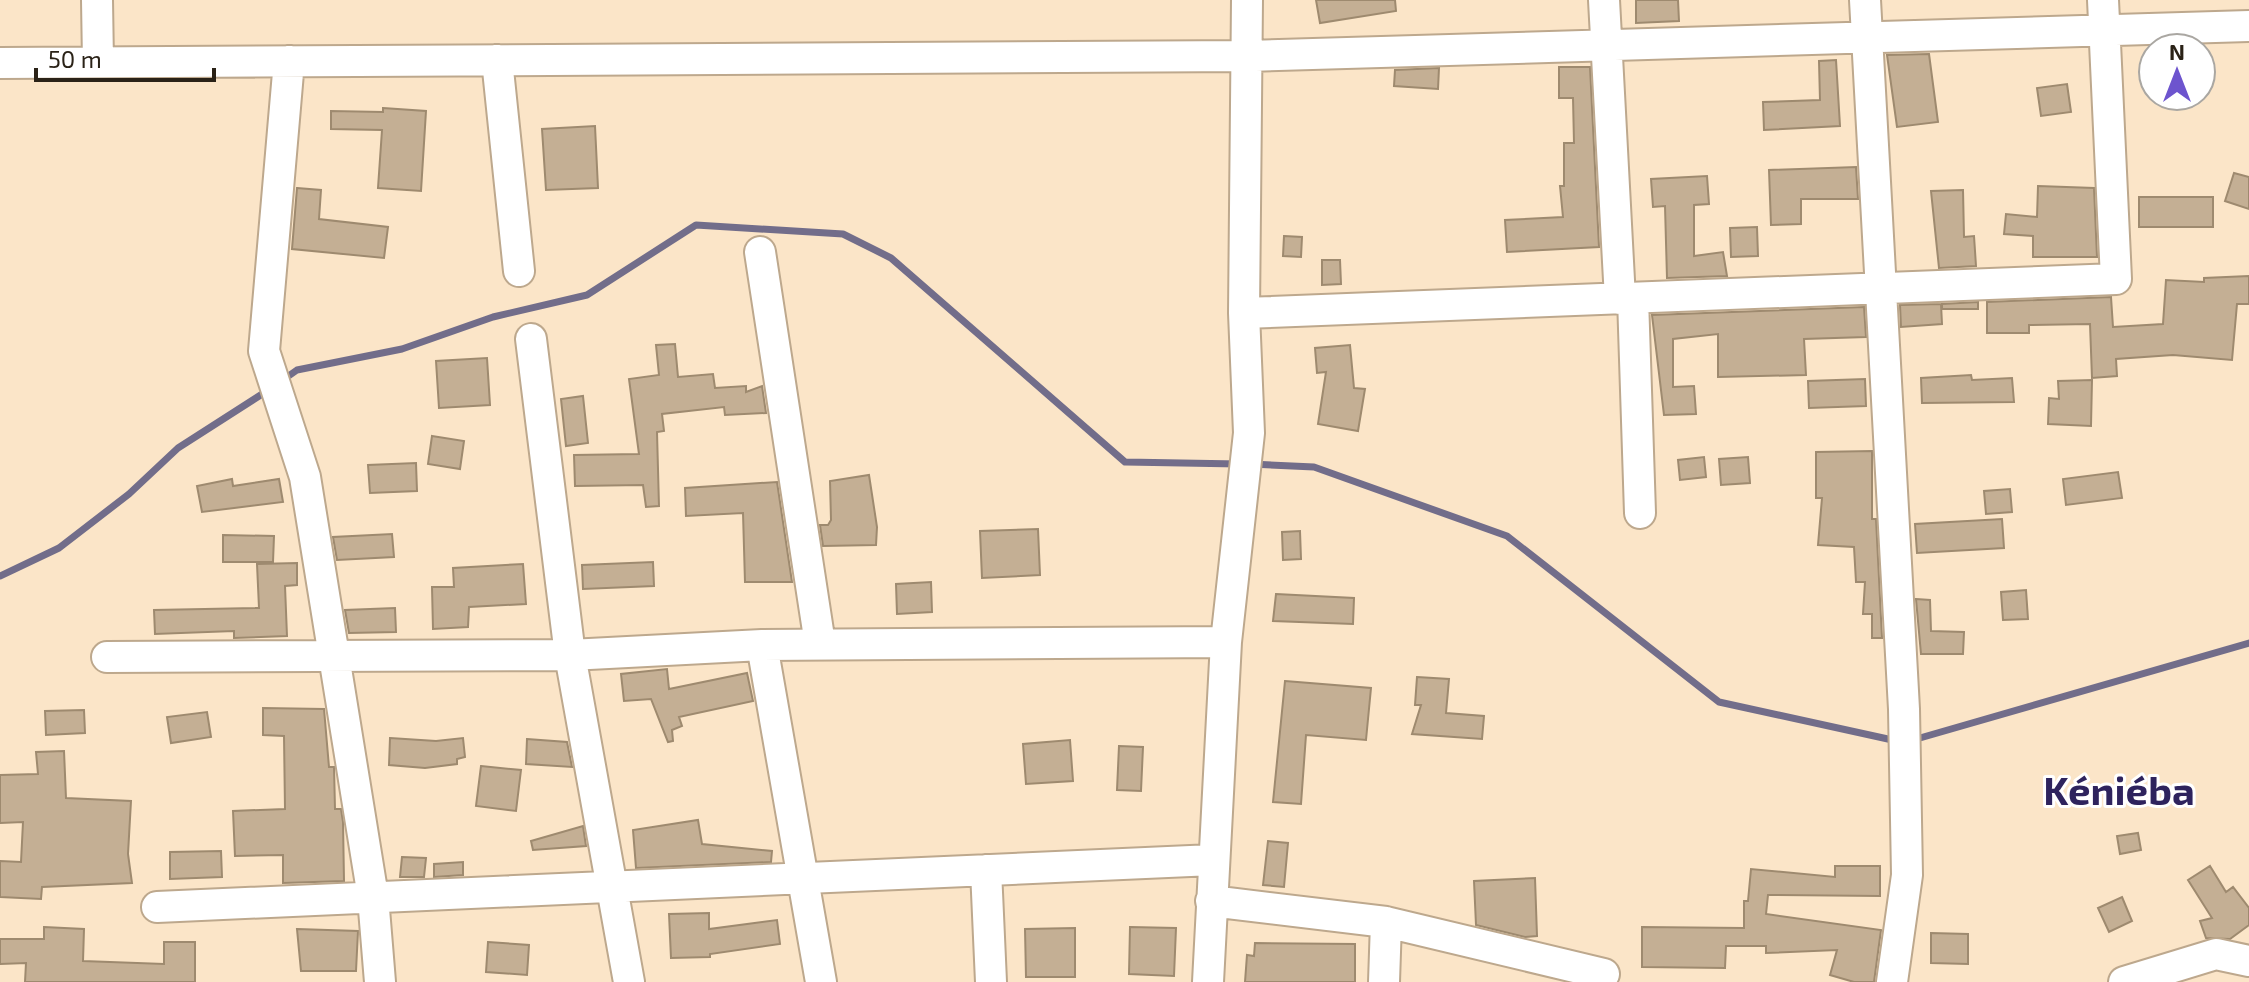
<svg xmlns="http://www.w3.org/2000/svg" width="2249" height="982" viewBox="0 0 2249 982" font-family="'Exo 2',sans-serif">
<style>
.lines{fill:none;stroke-linecap:round;stroke-linejoin:round}
.stream{stroke:#726d8a;stroke-width:7}
.building{fill:#c4af94;stroke:#9e8a6f;stroke-width:2}
.minor-casing{stroke:#bda88d;stroke-width:34}
.minor{stroke:#fff;stroke-width:30}
.labels{text-anchor:middle;dominant-baseline:central;stroke-width:6;stroke-linejoin:round;paint-order:stroke}
.town-label{font-size:40px;font-weight:bold;fill:#2e235d;stroke:#fff}
</style>
<rect width="100%" height="100%" fill="#fbe5c8"/>
<g class="lines">
<!-- stream -->
<path class="stream" d="M280,382L297,370L402,349L493,317L587,295L696,225L843,234L891,258L1125,462L1239,464
M1251,464L1314,467L1507,536L1719,702L1897,741
M0,576L59,548L129,494L178,448L270,389
M1913,740L2249,643"/>
</g>
<!-- building -->
<path class="building" d="M1316,0H1395L1396,11L1320,23Z
M1636,0H1678L1679,21L1636,23Z
M1929,54L1938,122L1897,127L1887,55Z
M1836,60L1840,126L1764,130L1763,102L1820,100L1819,61Z
M1559,67H1590L1599,247L1507,252L1505,220L1563,217L1560,186H1564V143H1574L1573,98H1559Z
M1439,68L1438,89L1394,86L1395,70Z
M2067,84L2071,112L2041,116L2037,88Z
M383,108L426,111L421,191L378,188L382,130L331,129V111L383,112Z
M595,126L598,188L546,190L542,129Z
M1856,167L1858,199H1801V224L1771,225L1769,170Z
M2234,173L2249,177V209L2225,201Z
M1707,176L1709,204L1694,205V256L1723,252L1727,276L1667,278L1665,206L1653,207L1651,179Z
M2038,186L2094,188L2097,257H2033V236L2004,234L2006,214L2037,217Z
M297,188L321,190L319,219L388,227L384,258L292,249Z
M1963,190L1964,237L1974,236L1976,266L1939,268L1931,191Z
M2139,197H2213V227H2139Z
M1757,227L1758,256L1731,257L1730,228Z
M1284,236L1302,237L1301,257L1283,256Z
M1322,260H1340L1341,284L1322,285Z
M2249,276V304H2237L2232,360L2173,355L2116,359L2117,376L2092,378L2090,324L2029,325V333H1987V302L2111,297L2113,327L2163,324L2166,280L2204,282V278Z
M1978,302V309H1942V304Z
M1941,304L1942,324L1901,327L1900,305Z
M1864,307L1866,337L1804,339L1806,375L1718,377V334L1673,339V387L1694,386L1696,414L1664,415L1652,315Z
M675,344L678,377L713,374L715,388L746,386V392L762,386L766,413L725,415L724,407L662,414L664,431L657,432L659,506L646,507L643,485L575,486L574,455L639,454L629,379L659,375L656,345Z
M1350,345L1354,388L1365,389L1358,431L1318,424L1326,372L1317,373L1315,348Z
M487,358L490,405L439,408L436,361Z
M1971,375L1972,380L2012,378L2014,402L1922,403L1921,378Z
M1865,379L1866,406L1809,408L1808,381Z
M2092,380L2091,426L2048,424L2049,398L2059,399L2058,381Z
M583,396L588,443L566,446L561,399Z
M432,436L464,441L460,469L428,464Z
M1872,451V519H1876L1882,638H1872V614H1863L1865,582H1856L1854,547L1818,545L1822,498H1816V452Z
M1704,457L1706,477L1680,480L1678,460Z
M1748,457L1750,483L1721,485L1719,459Z
M416,463L417,491L370,493L368,465Z
M2118,472L2122,498L2066,505L2063,479Z
M869,475L877,527L876,545L823,546L820,525H828L831,520L830,481Z
M232,479L233,486L279,479L283,502L202,512L197,486Z
M777,482L792,582H745L743,513L686,516L685,488Z
M2010,489L2012,512L1986,514L1984,491Z
M2002,519L2004,548L1917,553L1915,524Z
M1038,529L1040,575L982,578L980,531Z
M1300,531L1301,559L1283,560L1282,532Z
M392,534L394,557L337,560L333,537Z
M223,535L274,536L273,562H223Z
M653,562L654,586L583,589L582,565Z
M297,563V585L285,586L287,636L234,638V631L155,634L154,610L259,608L257,564Z
M523,564L526,604L469,607L468,627L433,629L432,587H454L453,568Z
M931,582L932,612L897,614L896,584Z
M2026,590L2028,619L2003,620L2001,592Z
M1276,594L1354,598L1353,624L1273,621Z
M1916,599L1930,600L1931,631L1964,632L1963,654H1921Z
M395,608L396,632L349,633L345,610Z
M667,669L669,689L747,673L753,701L679,717L682,726L672,730L673,741L668,742L651,699L624,701L621,674Z
M1417,677L1449,679L1446,713L1484,716L1482,739L1412,734L1421,705H1415Z
M1285,681L1371,688L1366,740L1306,735L1301,804L1273,802Z
M263,708L324,709L329,767H334L335,809H341L343,822L344,881L283,883V855L235,856L233,811L285,809L284,736L263,735Z
M84,710L85,733L46,735L45,711Z
M207,712L211,737L171,743L167,717Z
M390,738L436,741L463,738L465,757L457,759V764L425,768L389,765Z
M527,739L567,742L572,767L526,764Z
M1070,740L1073,781L1026,784L1023,744Z
M1119,746L1143,747L1141,791L1117,790Z
M64,751L66,798L131,801L128,854L132,883L42,887L41,899L0,897V861L21,862L23,822L0,823V775L38,774L36,752Z
M481,766L521,770L516,811L476,806Z
M698,820L702,844L772,851L771,862L636,868L633,830Z
M583,826L586,846L533,850L531,841Z
M2138,833L2141,850L2120,854L2117,836Z
M1268,841L1288,843L1284,887L1263,885Z
M221,851L222,877L170,879V852Z
M402,857L426,858L424,877H400Z
M463,862V875L434,877V864Z
M1835,866H1880V896L1768,895L1766,914L1881,930L1874,982H1854L1830,975L1837,950L1766,953V946H1726L1725,968L1642,967V927L1744,928V901H1748L1751,869L1835,877Z
M2210,866L2226,892L2233,887L2249,908V925L2230,939L2206,938L2200,921L2212,918L2188,880Z
M1535,878L1537,936L1525,937L1476,925L1474,881Z
M2122,897L2132,921L2109,932L2098,908Z
M709,913V929L777,920L780,944L710,954V957L671,958L669,914Z
M44,927L84,929L83,961L164,964V942H195V982H25L26,963L0,964V939H44Z
M1130,927L1176,928L1174,976L1129,974Z
M1075,928V977H1026L1025,929Z
M297,929L358,931L356,971H301Z
M1931,933L1968,934V964L1931,963Z
M488,942L529,945L527,975L486,972Z
M1255,943L1355,944V982H1245L1247,955L1254,956Z"/>
<g class="lines">
<!-- minor casing -->
<g class="minor-casing">
<path id="minor" d="M97,0L98,62
M1604,0L1620,299
M1865,0L1904,709L1907,875L1892,982
M497,60L519,271
M289,61L264,351L305,477L373,897L380,982
M0,63L1248,56L2249,26
M760,252L820,644
M1633,298L1640,513
M1244,313L2116,279L2103,0
M531,339L570,655L629,982
M762,645L821,982
M107,657L570,655L762,645L1226,642
M986,870L991,982
M1211,901L1386,922L1604,974
M157,907L1213,860
M1208,982L1226,642L1249,433L1244,313L1247,0
M1384,982L1386,922
M2124,982L2216,954L2249,961"/>
</g>
<!-- minor -->
<use href="#minor" class="minor"/>
</g>
<g class="labels">
<!-- town labels -->
<g class="town-label">
<text x="2119" y="789">Kéniéba</text>
</g>
</g>
<!-- north arrow -->
<g transform="translate(2177 72)"><circle r="38" fill="#ffffff" stroke="#aaa7a2" stroke-width="2"/>
<path d="M0-6L14 30L0 20L-14 30Z" fill="#6d54ce"/>
<text y="-12" font-size="22" font-weight="bold" text-anchor="middle" fill="#2a2217">N</text>
</g>
<!-- scale -->
<path d="M36 68v12h178v-12" fill="none" stroke="#2a2217" stroke-width="4"/>
<text x="48" y="68" font-size="24" fill="#2a2217" stroke="#ffffff" stroke-width="6" paint-order="stroke">50 m</text>
</svg>
